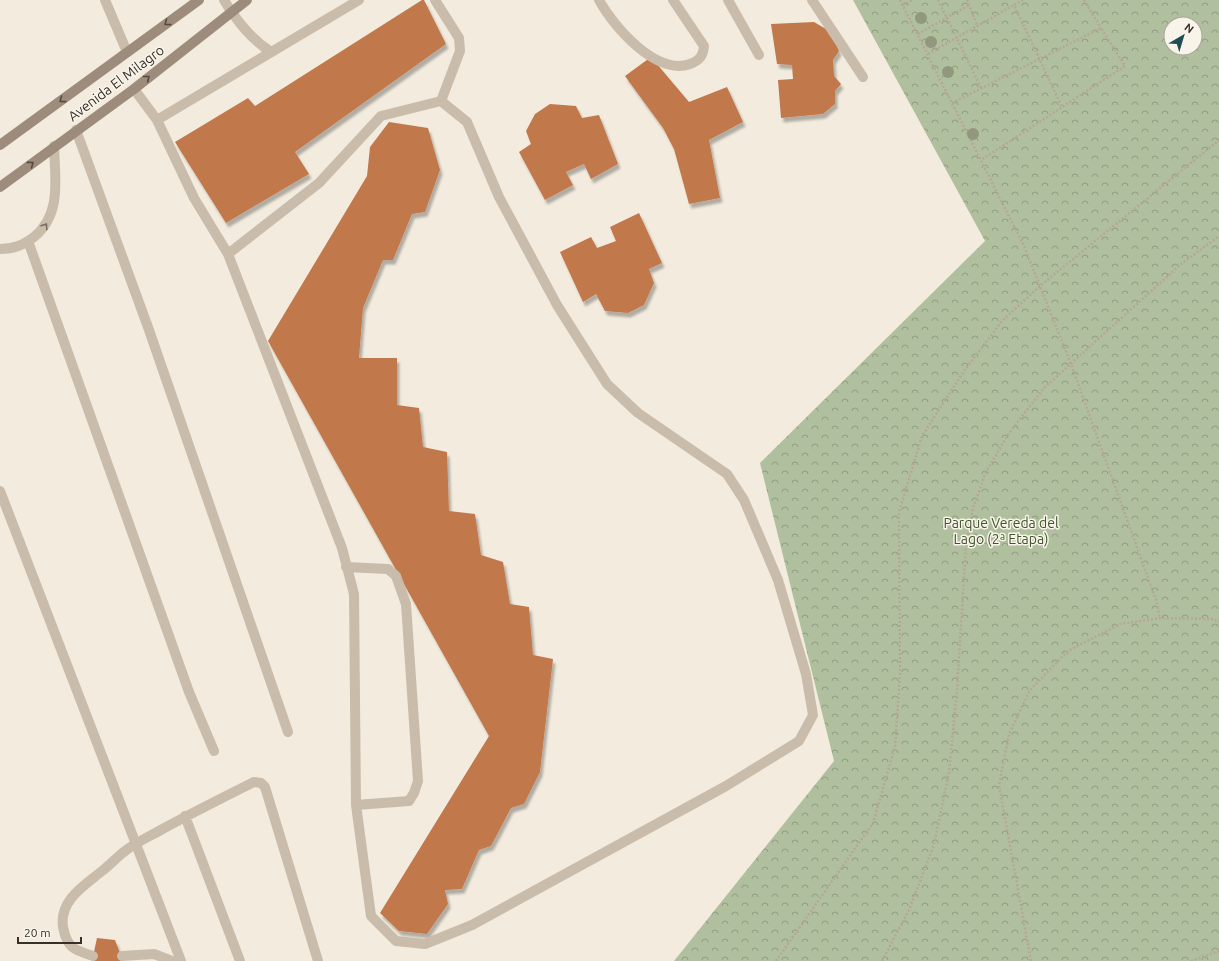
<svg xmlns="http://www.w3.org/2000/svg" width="1219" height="961" viewBox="0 0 1219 961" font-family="Ubuntu,sans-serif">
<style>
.park{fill:url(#park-crowns);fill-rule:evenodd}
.building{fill:#c1784c;filter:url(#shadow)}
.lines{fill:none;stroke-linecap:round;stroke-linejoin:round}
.path{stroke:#b5a794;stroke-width:2.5;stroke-dasharray:2 2;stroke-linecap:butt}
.service{stroke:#cabcaa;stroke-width:10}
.minor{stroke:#cabcaa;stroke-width:10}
.secondary{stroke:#9d8c7b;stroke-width:10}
.tree{fill:#91987d}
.oneway{stroke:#564b42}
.oneway2{stroke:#796e63}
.labels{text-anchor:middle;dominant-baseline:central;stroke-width:3;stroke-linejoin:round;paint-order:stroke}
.street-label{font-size:14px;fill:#372f29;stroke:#f9f4ea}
.park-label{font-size:14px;fill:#41552e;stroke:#f9f4ea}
</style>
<defs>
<pattern id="park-crowns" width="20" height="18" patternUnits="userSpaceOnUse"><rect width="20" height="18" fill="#b0c09e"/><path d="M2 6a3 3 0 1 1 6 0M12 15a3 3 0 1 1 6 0" fill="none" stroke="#909c81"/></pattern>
<filter id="shadow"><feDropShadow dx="2.5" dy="4.5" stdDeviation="1" flood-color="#0004"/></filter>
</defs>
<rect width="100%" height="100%" fill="#f2ebde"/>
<!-- park -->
<path class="park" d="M853,0H1219V961H674L834,761L760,463L985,241ZM1171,24H1195V48H1171Z"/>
<!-- building -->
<path class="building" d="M422,0H424L446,44L295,152L309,174L226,223L175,142L248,98L255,106Z
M814,22L831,32L839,51L833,60L834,76L841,84L835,91V104L823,114L781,118L778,80L793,79L792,65L777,64L771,24Z
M651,57L689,102L727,87L743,122L709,140L720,198L689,204L674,149L663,128L625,76Z
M550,104L576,106L582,118L599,115L618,164L591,179L584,164L566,172L573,185L545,200L519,152L531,144L526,131L535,114Z
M389,122L428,128L440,170L425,212L412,214L393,260H383L363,308L359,358H397V405L419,408L423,447L447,452L449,511L475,514L481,555L503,562L510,604L529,607L533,655L553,659L540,772L524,804L511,808L491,846L479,850L462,889L445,890L448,904L427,934L399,931L380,913L489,736L268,341L367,176L370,147Z
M639,213L662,263L649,269L654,283L644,305L628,313L605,311L596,294L583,302L560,252L591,237L597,248L616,241L610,227Z
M97,938L115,940L123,961H92Z"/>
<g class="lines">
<!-- path -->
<path class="path" d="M900,0L1024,246L1071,364L1156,600L1160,618
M938,0L981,88
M967,0L978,27
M1023,0L1014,5L1062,107
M1084,0L1101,28
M903,5L913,0
M918,34L969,5
M928,54L1014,5
M952,103L1101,28L1125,66L981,160
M776,961L873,823L895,747L900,674L899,512L922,436L964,371L1002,321L1040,286L1219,140
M882,961L909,910L934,845L949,772L957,690L966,544L973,508L986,472L1009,433L1044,388L1180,265L1219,236
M1031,961L999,785L1009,734L1030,690L1068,651L1120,624L1160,618L1213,619L1219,622
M1191,961L1219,951"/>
<!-- service -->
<path class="service" d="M224,0C237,21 250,38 271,52
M435,0L459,38L460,51L441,101
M599,0C613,26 656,76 690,64C700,60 703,56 704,46L673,0
M728,0L759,55
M812,0L863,77
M134,89L157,120L194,198L228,254
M441,101L467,122L499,197L557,305L607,384L638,413L727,474L744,500L778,580L806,674L813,715L799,741L726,786L472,925L425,944L396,941L371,916L356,805L354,594L342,548L228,254L319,183L381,116Z
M157,120L359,0
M76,130L149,330L288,732
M346,567L388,569L396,576L406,604L418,781L414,793L409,801L356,805
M185,816L240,961
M93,956C74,950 67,948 63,927C59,900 85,885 102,871C110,865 117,857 125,851C135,843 148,837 159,831C190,814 222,798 254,782L261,783L265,787L318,961
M122,956L154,954L172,961"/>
<!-- minor -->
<path class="minor" d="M105,0L127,52
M28,241L189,692L214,751
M0,249C14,249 23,245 34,237C62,214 55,179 54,146
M0,491L181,961"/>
<!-- secondary -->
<path class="secondary" d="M0,145L199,0
M0,187L134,89L247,0"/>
</g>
<!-- trees -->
<g class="tree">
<circle cx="921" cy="18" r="6"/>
<circle cx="931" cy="42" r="6"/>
<circle cx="948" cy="72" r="6"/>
<circle cx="973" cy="134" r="6"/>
</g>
<!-- one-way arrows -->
<defs><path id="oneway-chevron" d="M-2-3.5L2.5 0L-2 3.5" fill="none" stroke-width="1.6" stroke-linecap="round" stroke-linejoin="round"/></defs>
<g class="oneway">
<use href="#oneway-chevron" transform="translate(167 23) rotate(144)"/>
<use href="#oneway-chevron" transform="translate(147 78) rotate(-38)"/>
<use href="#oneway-chevron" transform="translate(62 100) rotate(144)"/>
<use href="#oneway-chevron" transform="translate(31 164) rotate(-37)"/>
</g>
<use class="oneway2" href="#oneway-chevron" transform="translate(45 226) rotate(-56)"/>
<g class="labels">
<!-- street labels -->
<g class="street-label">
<text transform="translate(116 83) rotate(-37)">Avenida El Milagro</text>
</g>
<!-- park labels -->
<g class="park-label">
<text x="1001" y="523">Parque Vereda del<tspan x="1001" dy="16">Lago (2ª Etapa)</tspan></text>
</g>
</g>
<!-- north arrow -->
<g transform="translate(1183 36) rotate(38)"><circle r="19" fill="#f9f4ea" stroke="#aba59d"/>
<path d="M0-3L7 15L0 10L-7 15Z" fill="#204d57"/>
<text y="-6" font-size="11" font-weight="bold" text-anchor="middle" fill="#372f29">N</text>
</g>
<!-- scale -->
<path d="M18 937v6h63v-6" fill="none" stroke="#372f29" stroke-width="2"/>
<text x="24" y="937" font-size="12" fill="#372f29" stroke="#f9f4ea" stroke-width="3" paint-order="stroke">20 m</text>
</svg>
